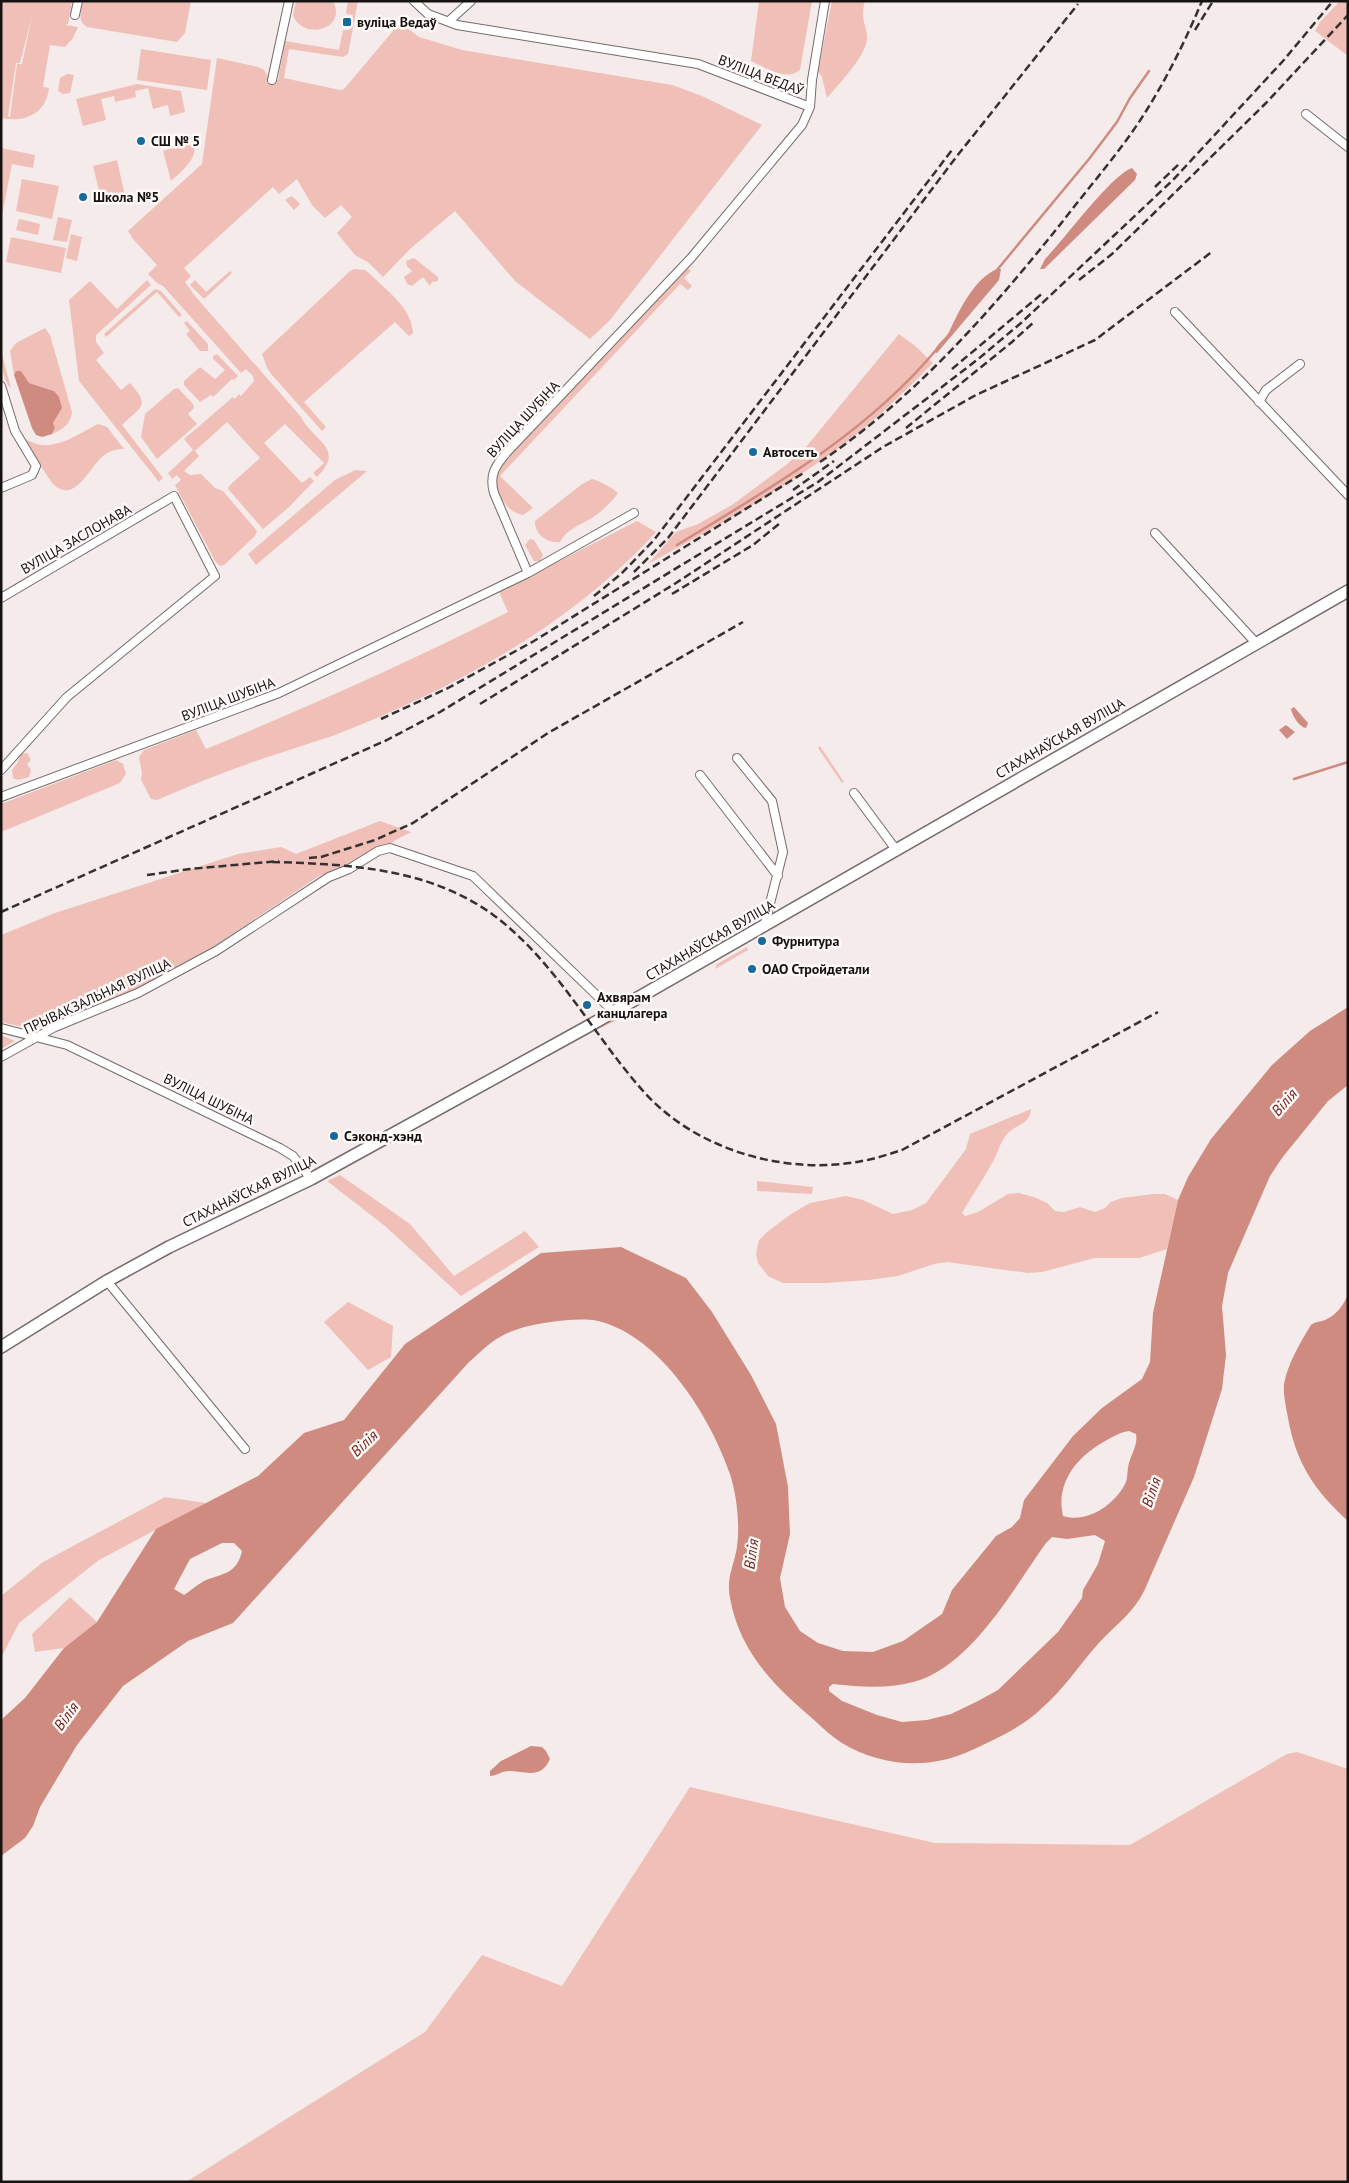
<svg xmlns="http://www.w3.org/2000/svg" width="1349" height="2183" viewBox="0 0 1349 2183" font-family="'PT Sans',sans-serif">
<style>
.green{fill:#f0c0b8;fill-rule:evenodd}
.water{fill:#cf8b80;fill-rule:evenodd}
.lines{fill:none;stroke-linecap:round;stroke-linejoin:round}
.stream{stroke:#cf8b80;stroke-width:2.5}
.street-casing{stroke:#746c6a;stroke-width:10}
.secondary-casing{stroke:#746c6a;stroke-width:14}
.street{stroke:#fff;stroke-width:8}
.secondary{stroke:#fff;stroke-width:11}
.rail{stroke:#353130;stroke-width:2.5;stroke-dasharray:8 4;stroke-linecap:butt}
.poi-dot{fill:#156b9b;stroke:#fff9f8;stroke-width:2}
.labels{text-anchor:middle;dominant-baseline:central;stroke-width:5;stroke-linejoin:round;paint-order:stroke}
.poi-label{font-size:14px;font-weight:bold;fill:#151211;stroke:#fff9f8;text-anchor:start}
.street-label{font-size:14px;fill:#151211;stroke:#fff9f8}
.water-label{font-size:15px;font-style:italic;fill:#6d1d14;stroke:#fff9f8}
</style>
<rect width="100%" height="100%" fill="#f4ebea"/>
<!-- green -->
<path class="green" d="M1,1H72L68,24L65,25L78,27L73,38L65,47L50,45L43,87L49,88C46,114 25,123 1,118ZM32,16L22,64H17L10,117L8,116L16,63H20Z
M83,1H191L185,33L177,42L87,27C77,21 81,11 83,1Z
M296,1H333C348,29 303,42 293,15Z
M348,1H358L348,54L343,57L289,49L284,78L340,90L344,89L398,25L402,24L419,37L462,50L672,85L702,96L762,125L610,320L590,339L515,281L455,211L410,249L383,277L369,263L355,255L337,233L352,217L341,205L325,218L312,205L297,179L279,194L273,187L184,268L191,276L185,282L195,296L301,417C314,442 346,448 317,477L313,473L324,463L285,424L264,443L302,483L310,477L314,481L288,508L263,529L228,489L229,486L260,458L227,422L195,451L199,456L184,471L190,475L201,474L215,488L223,491L257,531L255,536L224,565L220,566L215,561L175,485L181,480L177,475L172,479L168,473L193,450L184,439L233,397L235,399L239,394L241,396L254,381L253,376L246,369L241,373L163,286L157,283L148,274L157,265L133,239L128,231L202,164L217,58L258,67L264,70L269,79L278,80L285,41L339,50L343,30H350L353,15L346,14Z
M759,1H812L800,70C786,82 765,67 751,61Z
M832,1H865C859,21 868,25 867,40C865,57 838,85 827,98L822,77L818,71Z
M1340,1H1348V56L1315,31L1320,22Z
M141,49L211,60L207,90L137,80Z
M67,74L74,75L70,93L63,94L58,91L60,78Z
M137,84L181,91L185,112L170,116L168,105L153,109L148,88L135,91L136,97L115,102L114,96L101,99L106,120L83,126L76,99Z
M189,143L194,145C198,159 180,173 171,181L163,151Z
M1,148L35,155L33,168L12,164L1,220Z
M117,160L125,196L108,200L100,195L93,166Z
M22,179L59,186L52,219L16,211Z
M292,196L300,204L294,210L285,200Z
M58,217L72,220L67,242L53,240Z
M19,219L40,224L38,235L16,230Z
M71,234L82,237L77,261L66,258Z
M11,237L66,248L61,273L6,262Z
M414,258L438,277V281L432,282L430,286L423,277L412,286L407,284L404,277L412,271L407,266L406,261Z
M688,268L691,271L684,278L692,286L688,290L680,284L500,476L533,508L523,515C503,512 490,484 500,466Z
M354,269L365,270L371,275C387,291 412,308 413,333L409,336L395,322L304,402L326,427L322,431L272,375L267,368L262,354L349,272Z
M230,271L232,273L204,299L190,285L195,280L206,292Z
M147,280L151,285L96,335V342L104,353L96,360L121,390L130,383C151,407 141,406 122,425L163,478L159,482L79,381L69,300L90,281L117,309Z
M155,289L161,291L182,315L179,317L157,292L106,337L104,334Z
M187,321L208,344V351H200L186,334L190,331L184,323Z
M45,328L50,335L72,412C71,424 62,430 52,434L55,428L53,423L61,408L54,391L29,383L17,371L14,375L10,351L16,343Z
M899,334L914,345L933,363C912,384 890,406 867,426C802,479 722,524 648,564L676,532L698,524L732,505L786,465L806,447Z
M1,351L11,388C3,382 1,362 1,351Z
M217,354L238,376L234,380L232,379L213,397L211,395L200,402L184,385V381L200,367L215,379L225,370L213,359V356Z
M178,388L193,404L194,408L188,414L197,424L157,459L141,437L145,414L174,389Z
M98,424L107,427L124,449C115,449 109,451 102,457C89,468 74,506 52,483L21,436C49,457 72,437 98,424Z
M355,470L367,471L256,565L248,554L335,480Z
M592,479C600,481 613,488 618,493C611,503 602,511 592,518C580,525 567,529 560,542C548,544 534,534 535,521L582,484Z
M637,521L656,532C570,626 453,689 335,735C315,742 294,748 274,755C234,768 196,783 157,800L151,799L141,780L142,773L139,757L144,750L196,730L206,749C308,707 409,662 508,612L499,592Z
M530,539L534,540L543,555L540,561H534L525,545Z
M820,746L844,782L842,783L818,748Z
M27,753L31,760L27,764L31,770L29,777L18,780L13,778L12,770L18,762L21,754Z
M116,760L123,764L126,774L120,783L1,832V804Z
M380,821L411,832L342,869L319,876L210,949L136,990L39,1027L28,1028L1,1022V935L55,913L238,854L281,847L296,854Z
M747,947L748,950L715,969L717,964Z
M620,1015L624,1017L592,1032Z
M1,1035L15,1041L1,1049Z
M1031,1109C1030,1124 1018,1124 1009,1132C1000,1140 998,1154 992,1163C983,1180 971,1197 962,1213L965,1216L978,1212L1008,1194L1019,1193L1034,1197L1047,1203L1055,1211L1064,1212L1080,1207L1095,1212L1105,1208L1111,1202L1122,1198L1153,1194H1165L1178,1200L1167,1249L1139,1258H1095L1042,1272L1028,1273L947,1262L934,1264L898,1276L869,1280L826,1283H783L768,1276L758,1263L756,1254L759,1240L767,1232L791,1214L810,1203L846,1196L863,1200L893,1214L912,1210L926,1203L966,1149L970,1134Z
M340,1175L410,1224L454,1276L525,1231L539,1247L461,1296L385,1226L327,1181Z
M757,1181L813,1187L812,1194L757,1191Z
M348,1302L393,1326L391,1357L368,1370L324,1322Z
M165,1497L206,1503L99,1560L19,1623L1,1658V1596L43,1562Z
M70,1597L97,1622L64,1648L35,1652L32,1634Z
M1297,1752L1348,1769V2182H186L425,2032L482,1955L562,1986L690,1787L935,1843L1130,1845L1287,1754Z"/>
<!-- water -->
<path class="water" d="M1132,168L1137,174L1135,180L1044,269H1040L1045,259C1064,240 1111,175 1132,168Z
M997,269H1001L999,280L937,353L934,352C937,343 946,339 950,330C960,309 974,279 997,269Z
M16,371H21L29,383L54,391L59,397L62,408L53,423L55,428L52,434L42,437L36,435L32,428L14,375Z
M1294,707L1308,723L1306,728C1299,727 1292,715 1291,709Z
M1286,725L1295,732L1287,739L1279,730Z
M1348,1007V1085L1328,1101L1282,1158L1270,1176L1228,1273L1222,1306L1226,1355L1222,1389L1194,1477L1145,1589C1134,1613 1115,1625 1098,1644C1079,1665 1064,1689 1043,1707C1023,1727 998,1738 972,1750C931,1770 881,1767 842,1743C829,1735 818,1723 806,1713C769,1681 739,1648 730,1598C726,1577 734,1566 737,1547C740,1525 737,1496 730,1474C711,1418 661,1336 598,1321C585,1318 565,1320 551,1322C530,1325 510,1329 492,1342C484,1348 476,1356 469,1362L233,1623L188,1641L123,1686L77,1745L40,1807L33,1826L25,1838L1,1856V1720L25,1698L64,1648L97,1622L156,1529L258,1476L304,1433L344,1420L405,1344L541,1253L621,1247L686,1278L712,1312L751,1375L776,1424L788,1487L790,1534L780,1578L785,1607L800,1631L818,1643L843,1651L873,1652L903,1641L942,1614L952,1590L996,1536L1012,1527L1020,1518L1024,1500L1073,1436L1102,1408L1142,1379L1150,1362L1153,1313L1178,1200L1188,1177L1211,1139L1272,1065L1310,1031ZM1129,1431L1136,1434C1138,1444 1132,1453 1129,1463C1127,1469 1128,1476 1126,1482C1116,1504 1087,1524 1063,1516C1055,1481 1079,1455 1107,1440C1114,1436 1121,1432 1129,1431ZM1095,1535L1105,1541L1098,1564L1083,1590L1082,1598L1058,1632L998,1690L978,1701L951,1714L927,1720L902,1722L877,1715L842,1701L829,1691V1687L833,1684C860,1687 887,1689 913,1682C971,1667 1013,1589 1046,1543L1052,1537L1067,1539ZM222,1543H234L242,1551C237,1574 223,1573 204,1581C197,1585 190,1591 184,1595L174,1589L190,1559Z
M1348,1293V1521C1314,1490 1296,1463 1288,1418C1286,1407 1283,1395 1284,1384C1288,1363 1300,1343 1311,1325C1316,1321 1321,1322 1327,1319C1337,1314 1345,1304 1348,1293Z
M531,1746L542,1747L546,1751L550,1759C541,1780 525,1771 509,1771C502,1771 496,1776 490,1776V1771L501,1761Z"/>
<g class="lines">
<!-- stream -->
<path class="stream" d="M997,270L1089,159L1117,122L1130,98L1149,71
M677,545C769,489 866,434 936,350
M1294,779L1348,762"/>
<!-- street casing -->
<g class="street-casing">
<path id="street" d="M414,1L428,14L457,25L698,64L810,107
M75,15L78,1
M449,21L471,1
M272,80L289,1
M1306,114L1348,147
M1175,312L1348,495
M1,386L15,431L36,466L32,475L1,488
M1259,402L1266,390L1300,364
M1155,533L1256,643
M528,573L494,493C489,475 495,466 507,452L691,258L802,125L810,107L812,80L825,1
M1,598L174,496L215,576L67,697L1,770
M737,758L772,801L783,852L764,927
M700,775L778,876
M854,793L897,851
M1,797L279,693L528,573L634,513
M1,1028L67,1045L280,1148L293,1156L311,1179
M1,1057L55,1027L138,993L216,951L329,877L349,869L378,851L390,848L473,876L614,1012
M107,1281L245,1449"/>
</g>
<!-- secondary casing -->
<g class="secondary-casing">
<path id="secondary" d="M1,1347L107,1281L169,1247L311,1179L587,1027L1348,591"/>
</g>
<!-- street -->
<use href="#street" class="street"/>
<!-- secondary -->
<use href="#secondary" class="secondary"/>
<!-- rail -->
<path class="rail" d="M1195,30L1213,1
M1155,187L1180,163
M1079,280L1112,254L1149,218L1266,103L1348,15
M952,369L1044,292
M906,428L1012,342L1035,321
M820,462C915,398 992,310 1063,221C1089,187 1118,154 1141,119C1165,82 1185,42 1202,1
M793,490L834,461
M634,572L668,538L957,156L1078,4
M672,594L753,545L779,524
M594,596L621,574L654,540L952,150
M480,704L676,583L883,447L976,395L1095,340L1213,251
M381,719L448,688L534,641L805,472
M309,858L321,857L375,840L413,823L548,733L743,622
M272,862C348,864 428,868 492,914C556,961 592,1034 644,1092C696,1150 786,1176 862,1161C875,1159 889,1154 902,1150L1158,1012
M147,875L190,869L279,861
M1,912L387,740L440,712L818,482L977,360L1021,323L1173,180L1283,61L1333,1"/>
</g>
<!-- markers -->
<g class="poi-dot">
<rect x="342" y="17" width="10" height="10" rx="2.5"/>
<circle cx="141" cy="141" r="5"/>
<circle cx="83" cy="197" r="5"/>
<circle cx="753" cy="452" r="5"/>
<circle cx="762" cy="941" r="5"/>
<circle cx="752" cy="969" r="5"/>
<circle cx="587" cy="1005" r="5"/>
<circle cx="334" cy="1136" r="5"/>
</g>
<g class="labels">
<!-- poi labels -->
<g class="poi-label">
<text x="357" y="22">вуліца Ведаў</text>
<text x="151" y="141">СШ № 5</text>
<text x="93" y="197">Школа №5</text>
<text x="763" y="452">Автосеть</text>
<text x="772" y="941">Фурнитура</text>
<text x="762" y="969">ОАО Стройдетали</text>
<text x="597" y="997">Ахвярам<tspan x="597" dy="16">канцлагера</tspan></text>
<text x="344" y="1136">Сэконд-хэнд</text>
</g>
<!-- street labels -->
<g class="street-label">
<text transform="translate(761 75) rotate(21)">ВУЛІЦА ВЕДАЎ</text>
<text transform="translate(523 419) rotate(-47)">ВУЛІЦА ШУБІНА</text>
<text transform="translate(76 539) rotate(-30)">ВУЛІЦА ЗАСЛОНАВА</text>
<text transform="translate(228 699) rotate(-21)">ВУЛІЦА ШУБІНА</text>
<text transform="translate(1060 738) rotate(-30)">СТАХАНАЎСКАЯ ВУЛІЦА</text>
<text transform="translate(710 940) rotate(-30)">СТАХАНАЎСКАЯ ВУЛІЦА</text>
<text transform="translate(97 996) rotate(-25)">ПРЫВАКЗАЛЬНАЯ ВУЛІЦА</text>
<text transform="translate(209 1099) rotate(26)">ВУЛІЦА ШУБІНА</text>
<text transform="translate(249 1191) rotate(-26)">СТАХАНАЎСКАЯ ВУЛІЦА</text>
</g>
<!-- water labels -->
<g class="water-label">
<text transform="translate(1284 1102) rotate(-49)">Вілія</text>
<text transform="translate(364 1443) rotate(-44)">Вілія</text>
<text transform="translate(1151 1492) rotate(-71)">Вілія</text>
<text transform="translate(751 1554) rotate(-82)">Вілія</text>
<text transform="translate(66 1716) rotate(-54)">Вілія</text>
</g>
</g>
<!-- border -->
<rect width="1349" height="2183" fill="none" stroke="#151211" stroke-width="5"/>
</svg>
